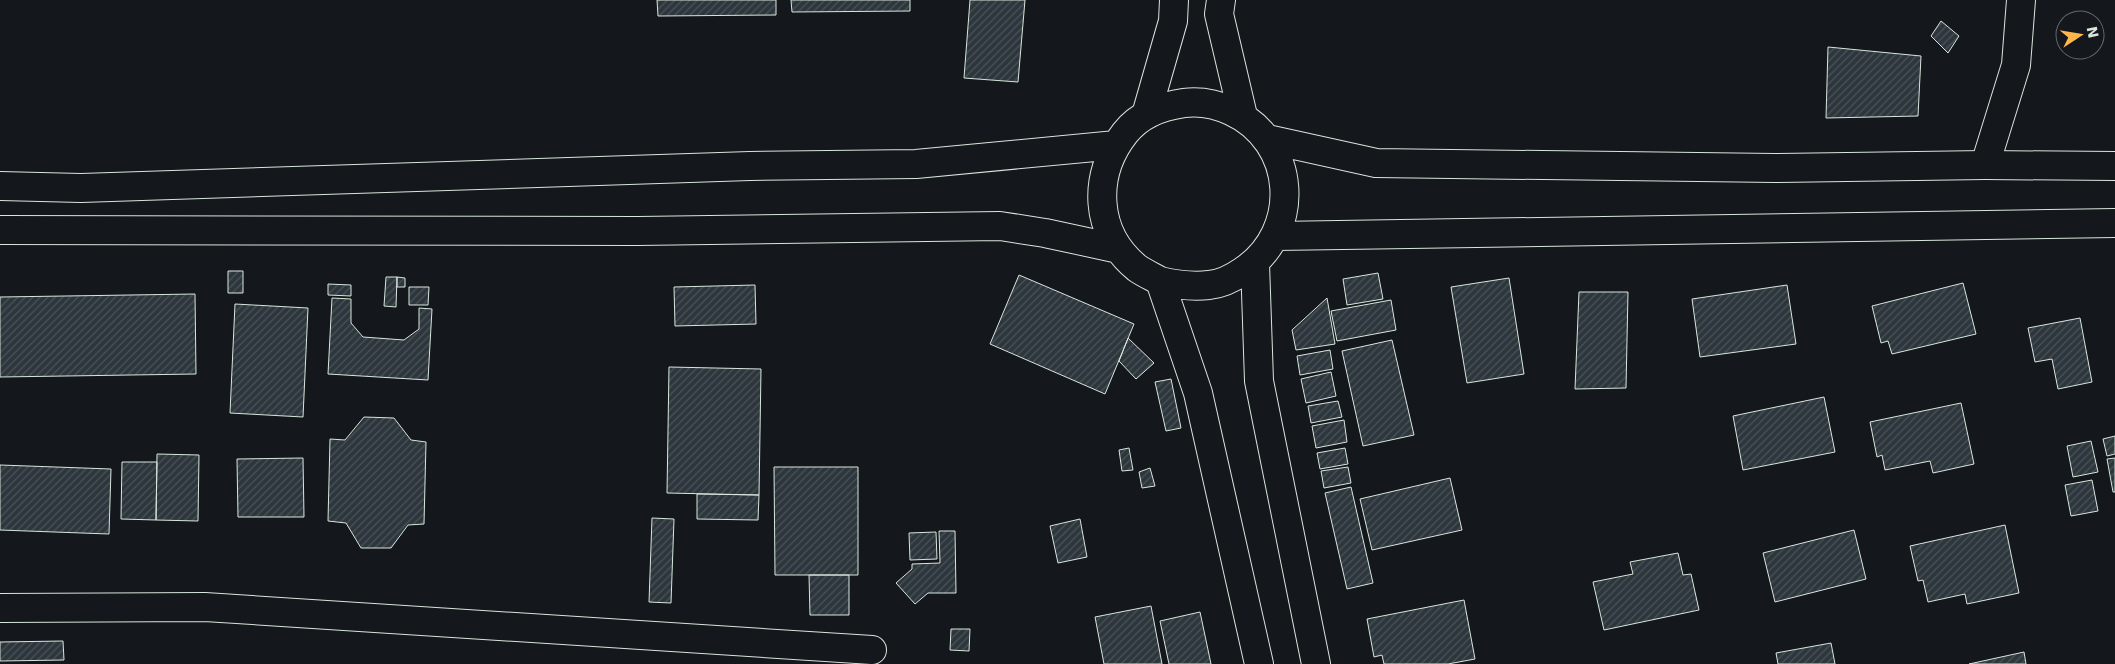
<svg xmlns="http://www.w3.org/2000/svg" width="2115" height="664" viewBox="0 0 2115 664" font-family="'DejaVu Sans',sans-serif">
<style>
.building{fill:url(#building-hatch);stroke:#d8e6dc}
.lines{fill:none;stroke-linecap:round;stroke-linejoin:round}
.street-casing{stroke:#d8e6dc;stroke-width:30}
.secondary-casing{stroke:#d8e6dc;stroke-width:30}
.street{stroke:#14181c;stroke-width:28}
.secondary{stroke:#14181c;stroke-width:28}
</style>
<defs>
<pattern id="building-hatch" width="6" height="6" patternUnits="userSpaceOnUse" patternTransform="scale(1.25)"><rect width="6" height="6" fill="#2c363c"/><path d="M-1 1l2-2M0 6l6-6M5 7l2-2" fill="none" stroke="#4a5358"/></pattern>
</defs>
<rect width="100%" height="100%" fill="#14181c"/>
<!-- building -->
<path class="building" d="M657,0H776V15L658,16Z
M791,0H910V11L792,12Z
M970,0H1025L1018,82L964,78Z
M1941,21L1959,36L1948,53L1931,36Z
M1828,47L1921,56L1918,116L1826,118Z
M228,271H243V293H228Z
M1378,273L1383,299L1347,305L1343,279Z
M1019,275L1134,324L1105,394L990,344Z
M386,277H397L396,307L384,306Z
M397,277L405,278V287H397Z
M1509,278L1524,374L1467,383L1451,287Z
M1963,283L1976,334L1892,354L1888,341L1881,343L1872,306Z
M328,284L351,285V296L328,295Z
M755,285L756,324L675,326L674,287Z
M1787,285L1796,344L1700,357L1692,299Z
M409,287H429L428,305H409Z
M1579,292H1628L1626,388L1575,389Z
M195,294L196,374L0,377V297Z
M332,298L351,299V323L363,337L404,340L419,329V308L432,309L428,380L328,374Z
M1327,298L1335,344L1296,350L1292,330Z
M1391,300L1396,330L1337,341L1331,311Z
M235,304L308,308L303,417L230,413Z
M2080,318L2092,382L2058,389L2052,359L2035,362L2028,328Z
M1128,338L1154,363L1136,379L1119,361Z
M1392,340L1414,435L1363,446L1342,351Z
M1330,350L1333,369L1300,375L1297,356Z
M669,367L761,369L759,495L667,493Z
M1331,372L1336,396L1306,403L1301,379Z
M1171,379L1181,428L1166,431L1155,382Z
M1824,397L1835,452L1743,470L1733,416Z
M1338,401L1342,417L1311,423L1308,406Z
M1961,403L1974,464L1933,473L1930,461L1885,470L1882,455L1877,457L1870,422Z
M364,417L394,418L411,440L426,442L424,524L408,525L391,548H361L346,523L328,521L330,439L345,440Z
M1344,420L1347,442L1316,448L1312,426Z
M2115,436V454L2107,456L2103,439Z
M2091,441L2098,472L2073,477L2067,446Z
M1129,448L1133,470L1122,471L1119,450Z
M1345,448L1348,464L1320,469L1317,453Z
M157,454L199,455L198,521L156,520Z
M303,458L304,517H238L237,459Z
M2115,458V492H2113L2107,459Z
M122,462H157L156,520L121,519Z
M0,465L111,469L109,534L0,530Z
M774,467H858V575H775Z
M1348,467L1351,483L1324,488L1321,471Z
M1150,468L1155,486L1142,488L1139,472Z
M1450,478L1462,530L1372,550L1360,499Z
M2092,480L2098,511L2071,516L2065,485Z
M1351,487L1373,583L1347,589L1325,493Z
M697,494L759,495L758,520L697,519Z
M652,518L674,519L671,603L649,602Z
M1080,519L1087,557L1058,563L1050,526Z
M2005,525L2019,593L1967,604L1965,594L1928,602L1923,580L1918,581L1910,546Z
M1854,530L1866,579L1775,602L1763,553Z
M939,531H955L956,593H928L915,604L896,583L912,569V564L940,563Z
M936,532L937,559L910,560L909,533Z
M1678,553L1683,575L1691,574L1699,610L1604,630L1593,582L1633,574L1630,562Z
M809,575H849V615H810Z
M1464,600L1475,659L1448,664H1384L1382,655L1374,657L1367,619Z
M1151,606L1162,664H1104L1095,617Z
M1200,612L1211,664H1169L1160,621Z
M951,629H970L969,651L950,650Z
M63,641L64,660L0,661V642Z
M1831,643L1835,664H1778L1776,653Z
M2024,652L2026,664H1969Z"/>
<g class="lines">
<!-- street casing -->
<g class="street-casing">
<path id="street" d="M1985,165L2016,65L2021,0
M0,608L205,607L872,650"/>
</g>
<!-- secondary casing -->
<g class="secondary-casing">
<path id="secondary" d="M1221,0L1219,14L1243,116
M1146,115L1173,21L1174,0
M1267,139L1376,163L1775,168L1985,165L2115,166
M0,186L81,188L750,166L916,164L1116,145
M0,230L638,231L1000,226L1045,233L1119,249
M1276,236L2115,223
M1255,263L1259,381L1316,664
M1160,281C1177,285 1192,287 1209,285C1221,284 1233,278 1243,271C1303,231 1297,141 1231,111C1216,104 1200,101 1184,103C1162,106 1139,115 1125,133C1092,175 1094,233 1137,268C1144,273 1153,277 1160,281L1198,393L1259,664"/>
</g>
<!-- street -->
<use href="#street" class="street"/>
<!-- secondary -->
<use href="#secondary" class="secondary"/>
</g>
<!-- north arrow -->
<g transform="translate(2080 35) rotate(78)"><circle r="24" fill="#14181c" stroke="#626a69"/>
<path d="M0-4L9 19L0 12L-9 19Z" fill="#ffb74d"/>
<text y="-8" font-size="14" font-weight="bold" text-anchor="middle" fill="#d8e6dc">N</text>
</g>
</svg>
